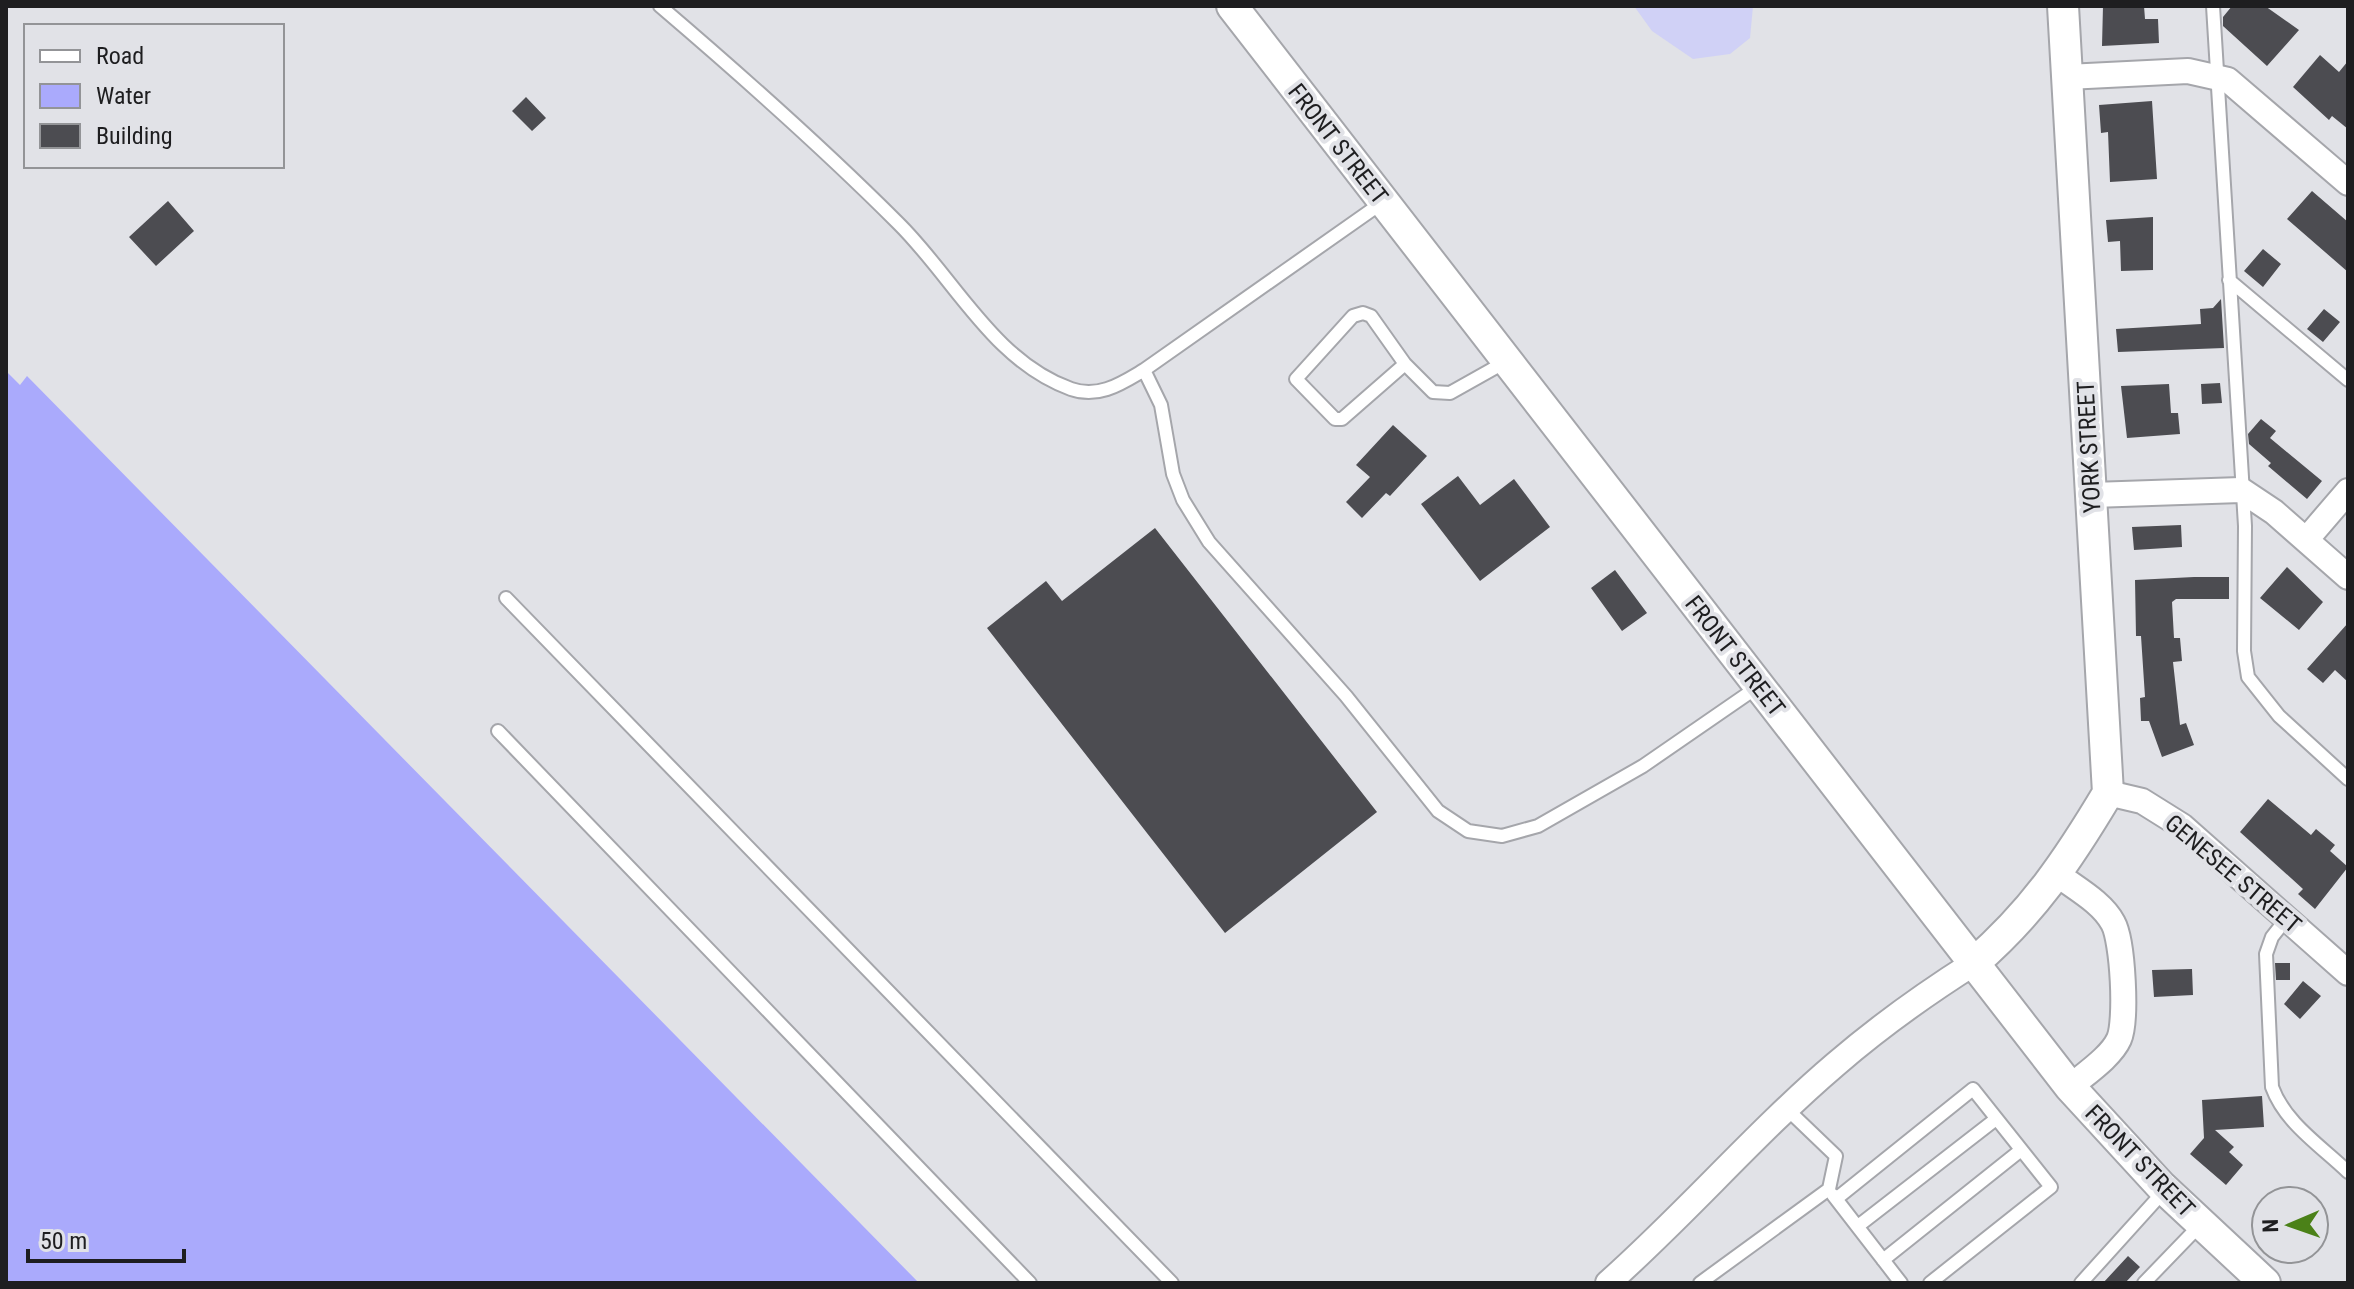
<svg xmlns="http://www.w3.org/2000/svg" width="2354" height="1289" viewBox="0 0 2354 1289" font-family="'Roboto Condensed',sans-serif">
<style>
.green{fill:#d0d1f6}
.water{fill:#aaaafc}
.building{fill:#4c4c51}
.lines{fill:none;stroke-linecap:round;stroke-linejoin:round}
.service-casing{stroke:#a5a6ab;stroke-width:16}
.minor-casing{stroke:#a5a6ab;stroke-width:28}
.tertiary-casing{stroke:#a5a6ab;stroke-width:34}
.service{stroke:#fff;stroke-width:12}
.minor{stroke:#fff;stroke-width:24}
.tertiary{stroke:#fff;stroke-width:30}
.labels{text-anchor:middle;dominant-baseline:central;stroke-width:8;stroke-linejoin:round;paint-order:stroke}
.street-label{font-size:24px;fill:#1e1e20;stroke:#e1e2e7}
</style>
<rect width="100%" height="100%" fill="#e1e2e7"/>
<!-- green -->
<path class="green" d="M1634,6H1753L1750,38L1730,54L1693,59L1652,31Z"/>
<!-- water -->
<path class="water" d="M6,371L20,385L27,376L919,1283H6Z"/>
<!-- building -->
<path class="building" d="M2103,6H2144L2145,19H2158L2159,43L2102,46Z
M2232,6H2265L2299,30L2267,66L2223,26V17Z
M2320,55L2339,72L2348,61V129L2332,116L2329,120L2293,87Z
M526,97L546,118L532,131L512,111Z
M2152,101L2157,179L2110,182L2108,132L2101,133L2099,105Z
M2312,191L2348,222V272L2287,219Z
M168,201L194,231L156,266L129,237Z
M2153,217V270L2121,271L2120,241L2108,242L2106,220Z
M2263,249L2281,264L2263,287L2244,271Z
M2221,299L2224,348L2118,352L2116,329L2201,324L2200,309L2213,308Z
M2324,309L2340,322L2323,342L2307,329Z
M2220,383L2222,403L2202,404L2201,384Z
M2169,384L2171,413H2178L2180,434L2127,438L2121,386Z
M2261,419L2276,431L2270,438L2322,481L2307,499L2268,466L2271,463L2249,444L2248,434Z
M1393,425L1427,456L1390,496L1386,493L1362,518L1346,502L1370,477L1356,465Z
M1458,476L1480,505L1514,479L1550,527L1480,581L1421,504Z
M2181,525L2182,547L2134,550L2132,527Z
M1155,528L1377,812L1225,933L987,628L1046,581L1062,601Z
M2287,567L2323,602L2299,630L2260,598Z
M1615,570L1647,613L1622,631L1591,588Z
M2194,577H2229V599H2176L2172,602L2174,638H2180L2182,661L2173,662L2180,725L2186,723L2194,745L2162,757L2149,721H2141L2140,698L2145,697L2141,636H2136L2135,580Z
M2348,623V682L2335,670L2323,683L2307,669Z
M2268,799L2311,835L2316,829L2335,845L2330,851L2348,867L2315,909L2298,894L2303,889L2240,832Z
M2275,963H2290V980H2276Z
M2192,969L2193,995L2154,997L2152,970Z
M2303,981L2321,996L2300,1019L2284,1004Z
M2262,1096L2264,1127L2215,1130L2234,1147L2229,1152L2243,1165L2226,1185L2190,1154L2204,1138L2202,1100Z
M2128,1256L2140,1267L2125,1283H2103Z"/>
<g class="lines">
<!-- service casing -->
<g class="service-casing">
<path id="service" d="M660,6C742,76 822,147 898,223C954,278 993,361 1071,389C1099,399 1122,383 1144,370L1383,202
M2213,6L2245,526L2244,651L2248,677L2279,716L2348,779
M2229,280L2348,380
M1405,364L1342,419H1335L1296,379L1353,316L1363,313L1371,316L1405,364L1433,392L1450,393L1507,361
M1144,370L1161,405L1173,474L1183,500L1209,542L1346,696L1438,811L1468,831L1502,836L1538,826L1643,766L1759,686
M506,598L1172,1283
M498,731L1030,1283
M2287,918L2272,937L2266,954L2272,1087C2285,1123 2321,1146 2348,1172
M1833,1195L1901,1283
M1836,1199L1973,1089L2051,1187L1930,1283
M1858,1226L1996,1119
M1883,1260L2021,1150
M1700,1283L1829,1189L1836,1156L1788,1110
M2081,1283L2165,1190
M2144,1283L2200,1225"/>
</g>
<!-- minor casing -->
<g class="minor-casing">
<path id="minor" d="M2067,77L2188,71L2228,80L2348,183
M2092,495L2241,490L2274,512L2348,577
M2306,540L2348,491
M2108,793L2142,801L2182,826L2348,973
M2057,874C2075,888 2102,902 2113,923C2123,941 2127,1021 2119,1039C2111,1057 2085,1074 2070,1087
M1608,1283C1687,1213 1756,1132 1836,1064C1880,1026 1925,994 1974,963"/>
</g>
<!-- tertiary casing -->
<g class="tertiary-casing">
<path id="tertiary" d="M1232,6L2070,1087L2161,1186L2265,1283
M1974,963C2033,912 2068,860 2108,793L2063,6"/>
</g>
<!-- service -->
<use href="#service" class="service"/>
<!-- minor -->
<use href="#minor" class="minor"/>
<!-- tertiary -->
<use href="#tertiary" class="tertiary"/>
</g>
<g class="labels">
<!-- street labels -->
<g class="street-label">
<text transform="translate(1338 144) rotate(52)">FRONT STREET</text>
<text transform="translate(2089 447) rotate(-93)">YORK STREET</text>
<text transform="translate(1735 656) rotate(52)">FRONT STREET</text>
<text transform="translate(2233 874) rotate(40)">GENESEE STREET</text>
<text transform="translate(2140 1161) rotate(46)">FRONT STREET</text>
</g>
</g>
<!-- border -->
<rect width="2354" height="1289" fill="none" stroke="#1e1e20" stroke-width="16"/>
<!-- legend -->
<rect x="24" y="24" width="260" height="144" fill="#e1e2e7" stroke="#939497" stroke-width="2"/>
<rect x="40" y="50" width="40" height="12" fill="#ffffff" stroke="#939497" stroke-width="2"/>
<text x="96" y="64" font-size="24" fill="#1e1e20">Road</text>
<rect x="40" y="84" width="40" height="24" fill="#aaaafc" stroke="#939497" stroke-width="2"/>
<text x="96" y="104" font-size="24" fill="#1e1e20">Water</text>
<rect x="40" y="124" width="40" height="24" fill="#4c4c51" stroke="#939497" stroke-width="2"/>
<text x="96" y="144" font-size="24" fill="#1e1e20">Building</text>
<!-- north arrow -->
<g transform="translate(2290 1225) rotate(268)"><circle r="38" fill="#e1e2e7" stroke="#939497" stroke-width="2"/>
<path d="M0-6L14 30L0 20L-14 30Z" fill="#4b8118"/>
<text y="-12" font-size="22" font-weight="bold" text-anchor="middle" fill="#1e1e20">N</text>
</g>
<!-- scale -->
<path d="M28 1249v12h156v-12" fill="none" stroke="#1e1e20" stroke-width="4"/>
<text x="40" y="1249" font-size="24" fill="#1e1e20" stroke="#e1e2e7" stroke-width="6" paint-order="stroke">50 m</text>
</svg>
